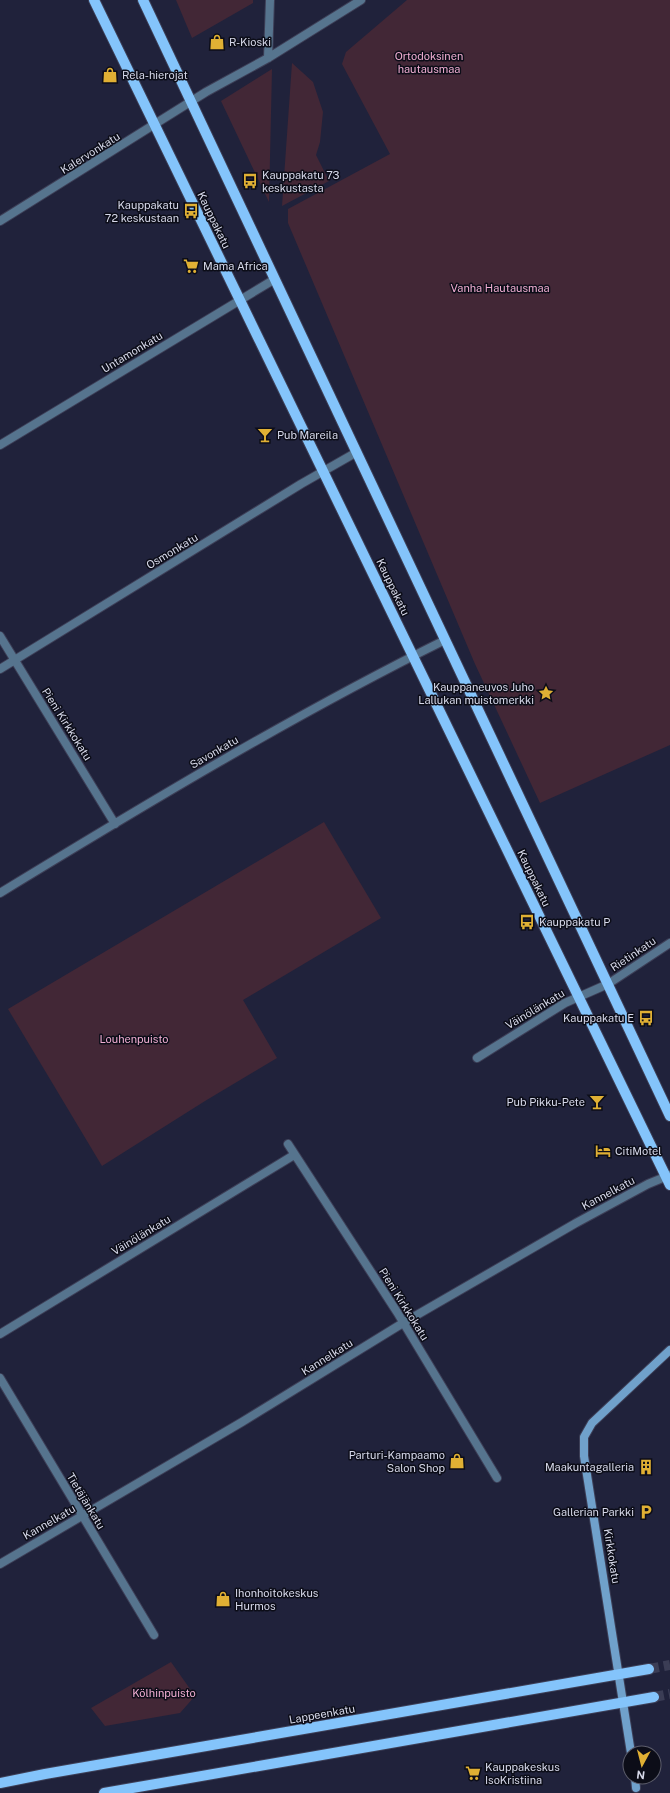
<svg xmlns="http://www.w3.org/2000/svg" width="670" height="1793" viewBox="0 0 670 1793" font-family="'Public Sans',sans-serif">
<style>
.green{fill:#422736}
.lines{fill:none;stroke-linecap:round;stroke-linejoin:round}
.primary-tunnel{stroke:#3b3d55;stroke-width:10;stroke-dasharray:10 5;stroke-linecap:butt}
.street-casing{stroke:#3d3f57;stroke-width:10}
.secondary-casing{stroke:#3d3f57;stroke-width:10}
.primary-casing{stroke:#3d3f57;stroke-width:12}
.street{stroke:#56748e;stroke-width:8}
.secondary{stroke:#70a1cb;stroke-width:8}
.primary{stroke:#84c4fb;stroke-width:10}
.labels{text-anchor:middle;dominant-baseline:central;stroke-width:3;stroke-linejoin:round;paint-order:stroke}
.poi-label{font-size:11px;fill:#d6d8e9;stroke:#0c0d18;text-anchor:start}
.park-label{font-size:11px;fill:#efadd1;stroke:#0c0d18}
.street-label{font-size:11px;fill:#d6d8e9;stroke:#0c0d18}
</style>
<rect width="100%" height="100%" fill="#20223b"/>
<!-- green -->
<path class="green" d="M176,0H253V3L192,38Z
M407,0H670V745L540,803L475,664L288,223V209L390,154L342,64L346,52Z
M292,63L313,82L323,112L320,142L316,155L329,181L282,206Z
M272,69L269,202L221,101Z
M324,822L381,918L243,1000L277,1058L205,1101L102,1166L8,1009Z
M171,1662L195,1696L180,1713L105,1726L91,1708Z"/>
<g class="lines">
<!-- primary-tunnel -->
<path class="primary-tunnel" d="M649,1669L670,1665
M654,1697L670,1694"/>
<!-- street casing -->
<g class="street-casing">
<path id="street" d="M268,58L270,0
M0,221L206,92L268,58L361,0
M0,445L275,279
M0,636L115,824
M0,669L301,484L357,452
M0,893C146,804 292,716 445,640
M477,1058L565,1003L608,984L670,943
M288,1144L397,1312L497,1478
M0,1334L294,1155
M0,1378L154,1635
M0,1564L242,1422L403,1323L576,1223L648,1184L670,1175"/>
</g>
<!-- secondary casing -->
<g class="secondary-casing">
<path id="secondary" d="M631,1753L584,1456V1437L592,1423L670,1350
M635,1777L636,1788"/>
</g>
<!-- primary casing -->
<g class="primary-casing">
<path id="primary" d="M94,0L670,1185
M143,0L670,1116
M0,1783L45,1774L649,1669
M104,1793L654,1697"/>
</g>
<!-- street -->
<use href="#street" class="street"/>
<!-- secondary -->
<use href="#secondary" class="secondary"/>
<!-- primary -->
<use href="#primary" class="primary"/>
</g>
<!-- icons -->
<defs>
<g id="shop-bare" transform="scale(1.2)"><path d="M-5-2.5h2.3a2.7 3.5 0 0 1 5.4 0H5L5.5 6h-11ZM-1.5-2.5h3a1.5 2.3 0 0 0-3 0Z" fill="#e0b034" stroke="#0c0d18" stroke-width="2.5" paint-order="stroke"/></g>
<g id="bus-bare" transform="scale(1.2)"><path d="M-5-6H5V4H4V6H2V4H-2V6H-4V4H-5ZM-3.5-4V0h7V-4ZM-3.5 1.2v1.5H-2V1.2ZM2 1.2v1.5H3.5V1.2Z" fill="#e0b034" stroke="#0c0d18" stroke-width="2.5" paint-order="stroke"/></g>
<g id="supermarket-bare" transform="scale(1.2)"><path d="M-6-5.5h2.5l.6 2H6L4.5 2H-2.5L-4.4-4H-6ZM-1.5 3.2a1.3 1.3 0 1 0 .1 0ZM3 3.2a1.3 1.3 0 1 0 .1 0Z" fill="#e0b034" stroke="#0c0d18" stroke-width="2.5" paint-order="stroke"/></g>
<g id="bar-bare" transform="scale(1.2)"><path d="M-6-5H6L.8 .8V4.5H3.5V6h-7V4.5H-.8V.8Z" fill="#e0b034" stroke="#0c0d18" stroke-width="2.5" paint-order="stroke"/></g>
<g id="sight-bare" transform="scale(1.2)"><path d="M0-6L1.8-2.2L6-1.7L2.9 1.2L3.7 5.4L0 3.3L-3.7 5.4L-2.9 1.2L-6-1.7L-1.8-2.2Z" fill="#e0b034" stroke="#0c0d18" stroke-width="2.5" paint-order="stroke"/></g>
<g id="hotel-bare" transform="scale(1.2)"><path d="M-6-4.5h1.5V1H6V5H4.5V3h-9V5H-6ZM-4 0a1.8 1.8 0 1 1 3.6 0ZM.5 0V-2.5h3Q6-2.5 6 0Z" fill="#e0b034" stroke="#0c0d18" stroke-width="2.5" paint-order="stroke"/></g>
<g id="building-bare" transform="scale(1.2)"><path d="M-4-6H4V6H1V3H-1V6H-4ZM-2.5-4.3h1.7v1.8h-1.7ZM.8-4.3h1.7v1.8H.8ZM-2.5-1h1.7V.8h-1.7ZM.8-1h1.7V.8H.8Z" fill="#e0b034" stroke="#0c0d18" stroke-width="2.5" paint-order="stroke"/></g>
<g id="parking-bare" transform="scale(1.2)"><path d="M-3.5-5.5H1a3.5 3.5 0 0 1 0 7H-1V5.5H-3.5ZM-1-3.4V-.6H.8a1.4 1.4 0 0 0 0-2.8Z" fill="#e0b034" stroke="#0c0d18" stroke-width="2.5" paint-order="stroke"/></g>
</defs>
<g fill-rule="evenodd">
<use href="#shop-bare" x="217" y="42"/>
<use href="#shop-bare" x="110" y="75"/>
<use href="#bus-bare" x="250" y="181"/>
<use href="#bus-bare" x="191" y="211"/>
<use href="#supermarket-bare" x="191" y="266"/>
<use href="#bar-bare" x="265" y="435"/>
<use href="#sight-bare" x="546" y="693"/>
<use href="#bus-bare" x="527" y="922"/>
<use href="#bus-bare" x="646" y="1018"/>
<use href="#bar-bare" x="597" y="1102"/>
<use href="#hotel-bare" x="603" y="1151"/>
<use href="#shop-bare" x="457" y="1461"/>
<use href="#building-bare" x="646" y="1467"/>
<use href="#parking-bare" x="646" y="1512"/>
<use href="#shop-bare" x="223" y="1599"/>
<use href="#supermarket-bare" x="473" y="1773"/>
</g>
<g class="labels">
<!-- poi labels -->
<g class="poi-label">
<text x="229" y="42">R-Kioski</text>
<text x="122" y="75">Rela-hierojat</text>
<text x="262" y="175">Kauppakatu 73<tspan x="262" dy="13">keskustasta</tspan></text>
<text x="179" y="205" text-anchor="end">Kauppakatu<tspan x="179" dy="13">72 keskustaan</tspan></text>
<text x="203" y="266">Mama Africa</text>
<text x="277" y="435">Pub Mareila</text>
<text x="534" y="687" text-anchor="end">Kauppaneuvos Juho<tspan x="534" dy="13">Lallukan muistomerkki</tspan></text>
<text x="539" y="922">Kauppakatu P</text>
<text x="634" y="1018" text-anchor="end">Kauppakatu E</text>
<text x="585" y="1102" text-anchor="end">Pub Pikku-Pete</text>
<text x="615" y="1151">CitiMotel</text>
<text x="445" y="1455" text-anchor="end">Parturi-Kampaamo<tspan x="445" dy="13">Salon Shop</tspan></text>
<text x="634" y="1467" text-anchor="end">Maakuntagalleria</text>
<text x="634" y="1512" text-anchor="end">Gallerian Parkki</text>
<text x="235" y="1593">Ihonhoitokeskus<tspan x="235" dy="13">Hurmos</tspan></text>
<text x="485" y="1767">Kauppakeskus<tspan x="485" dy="13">IsoKristiina</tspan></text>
</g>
<!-- park labels -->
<g class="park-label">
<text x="429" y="56">Ortodoksinen<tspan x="429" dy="13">hautausmaa</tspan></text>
<text x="500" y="288">Vanha Hautausmaa</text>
<text x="134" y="1039">Louhenpuisto</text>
<text x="164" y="1693">Kölhinpuisto</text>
</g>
<!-- street labels -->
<g class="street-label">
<text transform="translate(90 153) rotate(-32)">Kalervonkatu</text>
<text transform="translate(214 220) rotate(64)">Kauppakatu</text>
<text transform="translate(132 352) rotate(-31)">Untamonkatu</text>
<text transform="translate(172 551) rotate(-31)">Osmonkatu</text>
<text transform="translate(393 587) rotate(64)">Kauppakatu</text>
<text transform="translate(67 724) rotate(58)">Pieni Kirkkokatu</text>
<text transform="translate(214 752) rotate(-30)">Savonkatu</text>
<text transform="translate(534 878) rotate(64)">Kauppakatu</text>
<text transform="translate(633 954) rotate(-34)">Rietinkatu</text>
<text transform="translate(535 1009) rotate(-31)">Väinölänkatu</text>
<text transform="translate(608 1193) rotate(-28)">Kannelkatu</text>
<text transform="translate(141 1235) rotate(-31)">Väinölänkatu</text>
<text transform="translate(404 1304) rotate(58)">Pieni Kirkkokatu</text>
<text transform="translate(327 1357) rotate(-32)">Kannelkatu</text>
<text transform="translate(86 1501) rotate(59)">Tietäjänkatu</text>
<text transform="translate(49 1522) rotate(-30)">Kannelkatu</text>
<text transform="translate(612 1556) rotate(81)">Kirkkokatu</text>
<text transform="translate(322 1714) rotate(-10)">Lappeenkatu</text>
</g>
</g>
<!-- north arrow -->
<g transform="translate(642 1765) rotate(187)"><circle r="19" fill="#0c0d18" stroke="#5d5e6c"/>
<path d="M0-3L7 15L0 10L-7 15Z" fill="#e0b034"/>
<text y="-6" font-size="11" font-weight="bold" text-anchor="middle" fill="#d6d8e9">N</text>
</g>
</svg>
